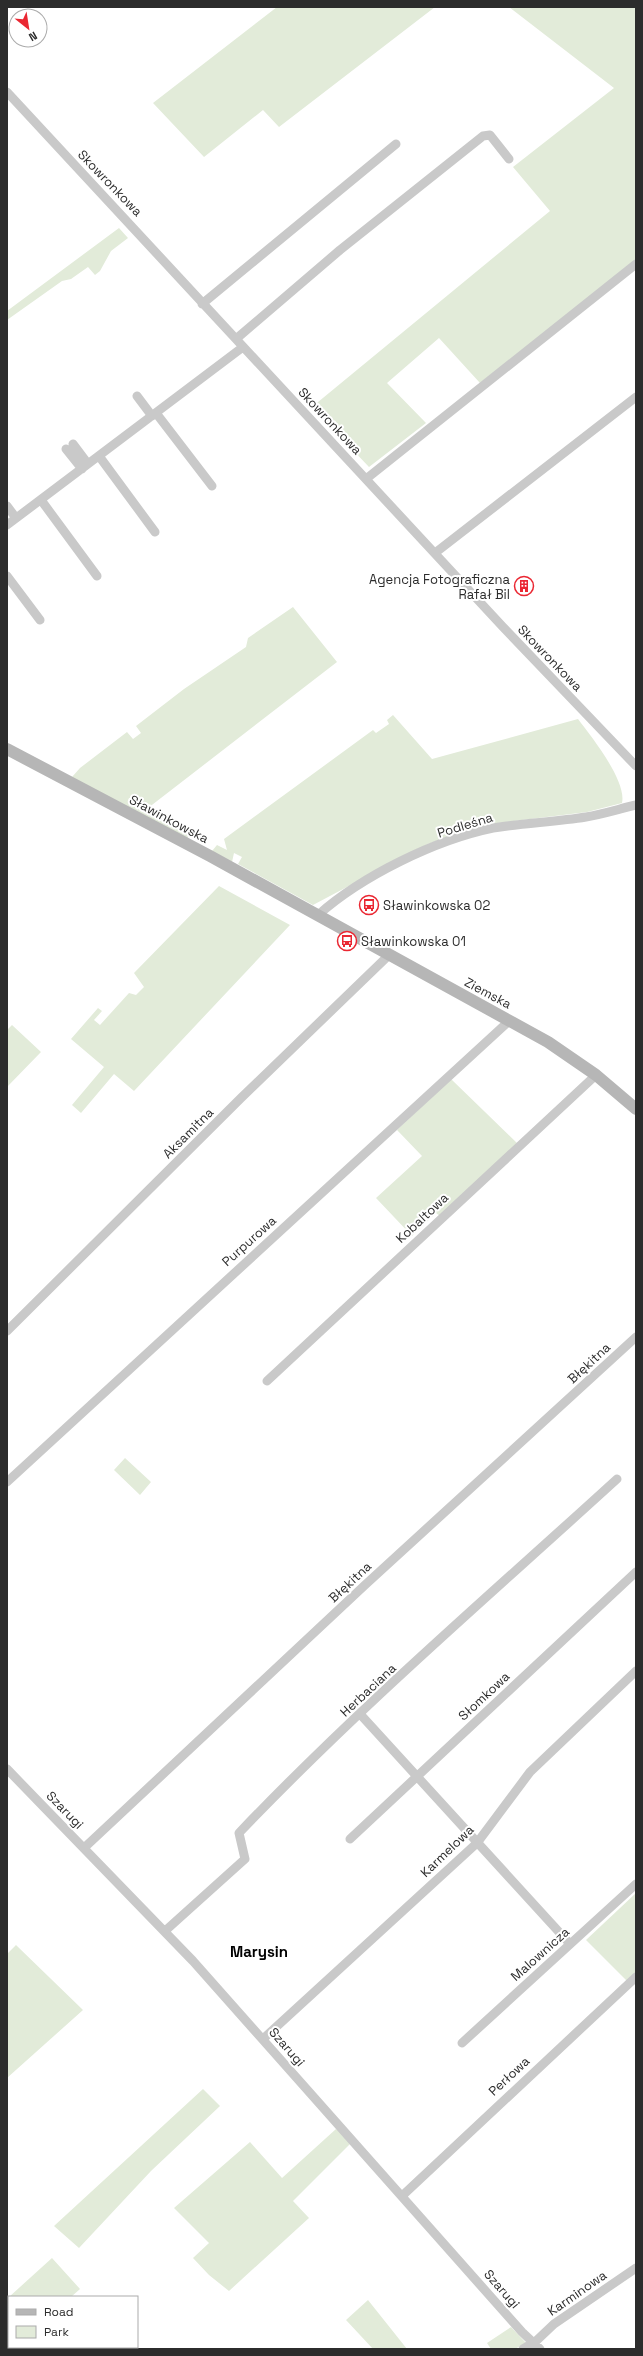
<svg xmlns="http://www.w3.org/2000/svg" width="643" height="2356" viewBox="0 0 643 2356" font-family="'Space Grotesk',sans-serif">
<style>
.green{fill:#e2ebd9}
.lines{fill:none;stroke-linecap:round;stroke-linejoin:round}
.street{stroke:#c9c9c9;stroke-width:9}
.secondary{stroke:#b6b6b6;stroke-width:12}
.labels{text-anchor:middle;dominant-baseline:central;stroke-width:4;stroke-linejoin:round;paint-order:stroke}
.street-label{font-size:13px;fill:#2c2c2c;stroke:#fff}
.poi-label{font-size:13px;fill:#2c2c2c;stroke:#fff;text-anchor:start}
.quarter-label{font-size:15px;font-weight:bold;fill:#000;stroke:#fff}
</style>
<rect width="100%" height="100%" fill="#fff"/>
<!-- green -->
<path class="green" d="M277,7H435L279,127L263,110L204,157L153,103Z
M509,7H636V261L480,383L439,338L387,383L426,423L369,467L312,407L550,211L513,167L614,88Z
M119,228L128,238L111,251L100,271L95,275L88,267L71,279L62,281L7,320V311Z
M293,607L337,662L148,808L191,834L185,841L72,777L80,768L127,732L133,739L141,733L136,726L184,689L246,647L248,638Z
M393,715L432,759L578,719C591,736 627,781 622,803L587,812L490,824L458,833L428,844L313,905L238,864L242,857L234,853L232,862L212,851L217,845L227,850L224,839L373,730L376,733L389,724L387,720Z
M219,886L290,925L134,1091L114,1074L81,1113L72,1105L104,1067L71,1039L98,1008L102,1011L94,1020L100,1025L129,993L136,995L144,987L134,973Z
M12,1025L41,1052L7,1087V1030Z
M451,1079L519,1145L441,1217L436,1213L412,1236L376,1198L422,1156L397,1130Z
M125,1458L151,1482L140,1495L114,1470Z
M636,1893V1975L628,1982L586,1940Z
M16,1945L83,2010L7,2078V1954Z
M203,2089L220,2106L151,2171L79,2248L54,2226Z
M336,2129L353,2141L293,2201L309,2218L229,2291L209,2275L193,2258L209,2243L174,2208L250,2142L282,2178Z
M52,2258L80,2289L71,2297H9Z
M368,2300L407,2349H373L346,2320Z
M511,2327L526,2343L515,2349H491L487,2343Z"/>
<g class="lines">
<!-- street -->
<path class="street" d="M7,92L503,627L636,766
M202,304L396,144
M236,339L340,250L483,136L490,135L509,159
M137,396L152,416
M156,413L212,486
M73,444L88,464
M66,449L82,469
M99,456L155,532
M366,479L636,264
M41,500L97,576
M7,506L16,518
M7,525L243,347
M435,553L636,397
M7,576L40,620
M318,915C362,876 435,840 493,828C523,823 555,822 586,817C603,814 619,809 636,805
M7,1331L241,1098L389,955
M267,1381L596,1075
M7,1482L509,1021
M360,1714L570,1944
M7,1769L193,1961L522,2332L540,2349
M350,1839L636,1572
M84,1848L365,1585L636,1337
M165,1931L245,1859L239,1833C358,1708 490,1595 617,1479
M263,2039L477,1843L530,1772L636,1671
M462,2043L636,1884
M402,2196L636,1977
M523,2349L535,2342L554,2324L636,2268"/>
<!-- secondary -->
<path class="secondary" d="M7,749L210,856L548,1042L596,1075L636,1109"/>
</g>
<!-- icons -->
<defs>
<g id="building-ring" transform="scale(1)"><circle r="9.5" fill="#fff" stroke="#ea2732" stroke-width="1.5"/><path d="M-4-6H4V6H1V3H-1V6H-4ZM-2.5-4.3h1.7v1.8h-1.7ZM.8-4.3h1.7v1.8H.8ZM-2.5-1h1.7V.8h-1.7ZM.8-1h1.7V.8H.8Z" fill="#ea2732"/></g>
<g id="bus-ring" transform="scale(1)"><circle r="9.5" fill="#fff" stroke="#ea2732" stroke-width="1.5"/><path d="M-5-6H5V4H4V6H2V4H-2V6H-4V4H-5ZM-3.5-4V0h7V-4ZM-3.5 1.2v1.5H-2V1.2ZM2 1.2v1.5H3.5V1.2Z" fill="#ea2732"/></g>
</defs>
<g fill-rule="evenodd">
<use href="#building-ring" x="524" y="586"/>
<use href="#bus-ring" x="369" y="905"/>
<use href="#bus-ring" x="347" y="941"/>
</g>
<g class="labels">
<!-- street labels -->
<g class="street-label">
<text transform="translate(110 183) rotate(46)">Skowronkowa</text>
<text transform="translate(330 421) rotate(47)">Skowronkowa</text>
<text transform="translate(550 658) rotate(46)">Skowronkowa</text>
<text transform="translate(169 819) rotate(28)">Sławinkowska</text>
<text transform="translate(465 825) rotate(-17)">Podleśna</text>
<text transform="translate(488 993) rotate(28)">Ziemska</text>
<text transform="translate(188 1133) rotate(-45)">Aksamitna</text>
<text transform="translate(422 1218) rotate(-43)">Kobaltowa</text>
<text transform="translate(249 1241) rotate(-42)">Purpurowa</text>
<text transform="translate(589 1363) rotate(-43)">Błękitna</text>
<text transform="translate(350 1582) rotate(-43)">Błękitna</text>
<text transform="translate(368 1690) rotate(-43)">Herbaciana</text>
<text transform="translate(484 1696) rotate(-43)">Słomkowa</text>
<text transform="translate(65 1810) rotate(46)">Szarugi</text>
<text transform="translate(447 1851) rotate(-44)">Karmelowa</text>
<text transform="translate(540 1954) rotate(-42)">Malownicza</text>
<text transform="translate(287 2047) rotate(49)">Szarugi</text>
<text transform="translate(509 2076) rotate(-43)">Perłowa</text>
<text transform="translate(502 2289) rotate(49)">Szarugi</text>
<text transform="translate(577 2293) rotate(-35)">Karminowa</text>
</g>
<!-- poi labels -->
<g class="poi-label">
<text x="510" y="579" text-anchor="end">Agencja Fotograficzna<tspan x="510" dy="15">Rafał Bil</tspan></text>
<text x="383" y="905">Sławinkowska 02</text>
<text x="361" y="941">Sławinkowska 01</text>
</g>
<!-- quarter labels -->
<g class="quarter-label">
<text x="259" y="1951">Marysin</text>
</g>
</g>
<!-- border -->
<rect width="643" height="2356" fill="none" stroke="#2c2c2c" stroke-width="16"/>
<!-- legend -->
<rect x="8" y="2296" width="130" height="52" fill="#ffffff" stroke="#ababab"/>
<rect x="16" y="2309" width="20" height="6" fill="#b6b6b6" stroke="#ababab"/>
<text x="44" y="2316" font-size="12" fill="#2c2c2c">Road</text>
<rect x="16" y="2326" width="20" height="12" fill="#e2ebd9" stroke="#ababab"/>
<text x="44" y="2336" font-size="12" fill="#2c2c2c">Park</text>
<!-- north arrow -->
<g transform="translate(28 28) rotate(150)"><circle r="19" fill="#ffffff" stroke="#ababab"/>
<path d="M0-3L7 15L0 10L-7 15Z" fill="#ea2732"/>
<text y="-6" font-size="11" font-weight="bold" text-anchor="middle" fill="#2c2c2c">N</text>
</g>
</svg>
